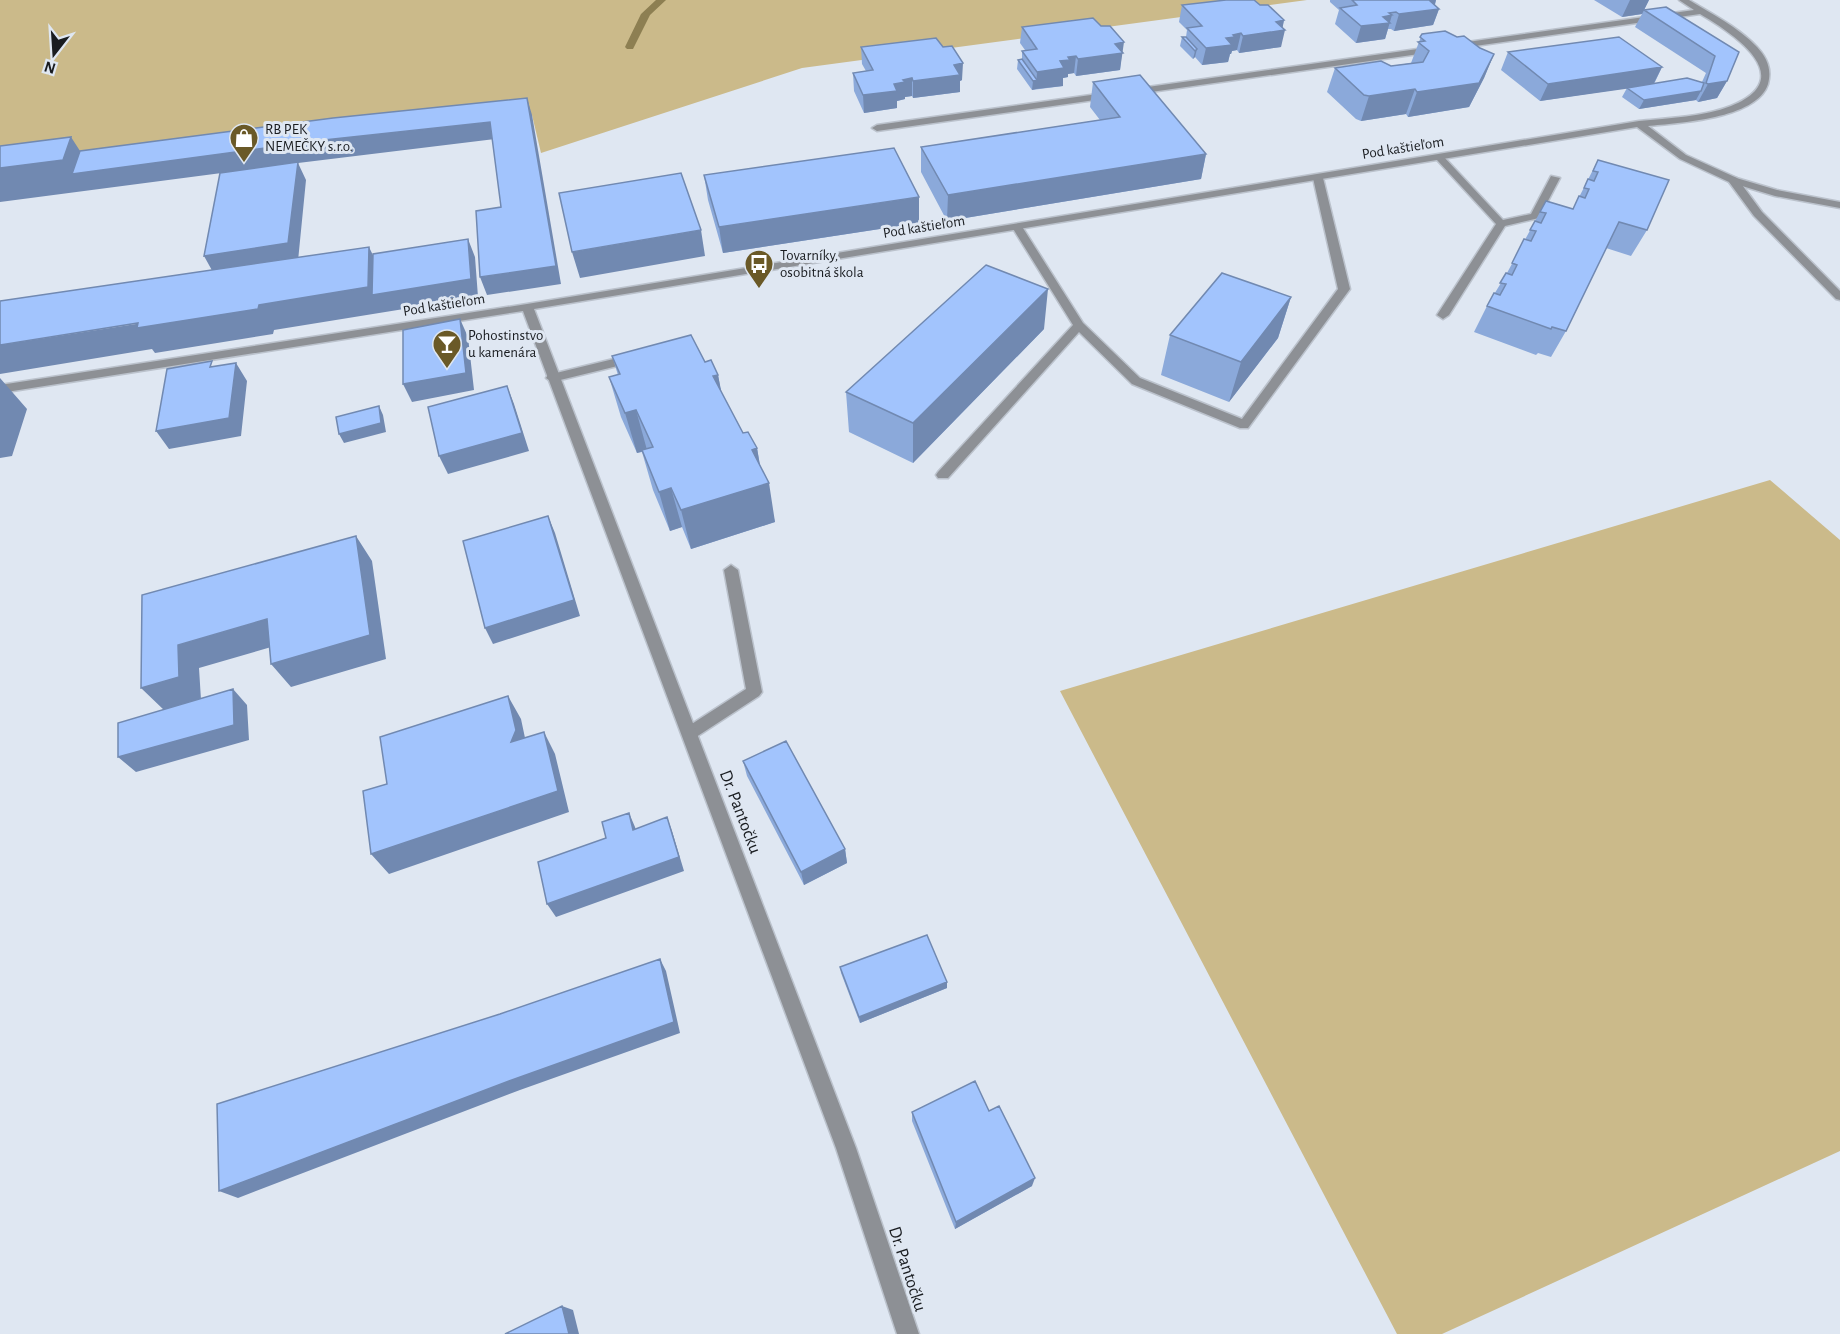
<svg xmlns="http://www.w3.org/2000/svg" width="1840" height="1334" viewBox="0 0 1840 1334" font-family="'Alegreya Sans',sans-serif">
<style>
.green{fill:#cbba8a}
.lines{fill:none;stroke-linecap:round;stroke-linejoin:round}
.stream{fill:#8d7f52;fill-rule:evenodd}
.lane-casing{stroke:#bbc2cc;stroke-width:3}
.street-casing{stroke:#bbc2cc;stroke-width:3}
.lane{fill:#8d9095;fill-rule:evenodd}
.street{fill:#8d9095;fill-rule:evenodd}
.wall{fill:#8ba9da}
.shaded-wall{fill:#7189b1}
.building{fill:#a2c4fd;stroke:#7189b1;stroke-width:1.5}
.labels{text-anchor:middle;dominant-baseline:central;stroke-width:6;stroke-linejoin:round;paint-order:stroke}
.far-poi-label{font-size:15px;fill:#191c20;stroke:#dfe7f2;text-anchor:start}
.far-street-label{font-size:15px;fill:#191c20;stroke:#dfe7f2}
.street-label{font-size:18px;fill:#191c20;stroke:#dfe7f2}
</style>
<rect width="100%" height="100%" fill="#dfe7f2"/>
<!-- green -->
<path class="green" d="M0,0H1307L802,68L541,153L532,115L0,180Z
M1770,480L1840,540V1151L1442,1334H1397L1060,691Z"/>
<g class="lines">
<!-- stream -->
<path class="stream" d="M656,0H666L650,15L633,49H627L625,47L641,14Z"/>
<!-- lane casing -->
<g class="lane-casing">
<path id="lane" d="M1437,156H1443L1503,220L1531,214L1551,176L1560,178L1539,218L1505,226L1449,315L1443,319L1437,315L1496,224L1437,160Z
M1318,175L1323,178L1350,289L1248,428H1240L1132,384L1079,332L948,478H938L936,475L938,472L1073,325L1012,227L1013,225H1021L1083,323L1140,378L1242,419L1338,289L1313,178Z
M1733,177L1777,190L1840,202V208L1775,196L1729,182V178Z
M634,354L638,355V361L552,382L546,378L548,375Z
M731,565L738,570L762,692L759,696L690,741L684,739L682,734L684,729L746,689L724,570Z"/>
</g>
<!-- street casing -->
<g class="street-casing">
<path id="street" d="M1679,0H1689C1712,14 1738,27 1757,47C1767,58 1772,69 1768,84C1757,119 1678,123 1648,126L1686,155L1737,178L1762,212L1840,291V300L1836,299L1754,216L1729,182L1680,159L1637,127L534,309L856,1148L919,1334H897L836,1148L523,311L0,393V385L527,304L1639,121C1669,118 1703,117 1731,106C1800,78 1734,34 1700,14L877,131L872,128L877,125L1694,10Z"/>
</g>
<!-- lane -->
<use href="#lane" class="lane"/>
<!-- street -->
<use href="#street" class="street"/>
</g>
<!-- wall -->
<path class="wall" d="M1330,0H1436L1435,5L1439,9L1433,25L1394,31L1391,29H1388L1385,39L1356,43L1335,24L1339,10L1330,2Z
M1594,0H1649L1644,10L1739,52L1727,81L1717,98L1698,102L1696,100L1639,109L1622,97L1627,88L1540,101L1501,70L1508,52L1662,67L1654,84L1702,82L1706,73L1635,27L1642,14L1622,17Z
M1182,5H1260L1284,20L1282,28L1281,47L1239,53L1237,50L1232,51L1231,54H1230L1228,62L1202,65L1195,57L1193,59L1180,46L1182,37H1186L1187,30L1179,22Z
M1022,27L1122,52L1120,70L1076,76L1074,73L1068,74V77L1063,78V86L1032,90L1017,69L1018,60L1022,59V51L1025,50L1020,43Z
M1422,34L1480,48L1494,54L1484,78L1469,107L1408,117L1406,114L1361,121L1356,119L1327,92L1335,68L1391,66L1411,63Z
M861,47L962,80L960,81V92L913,98L912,96L905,97V99L897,101V108L864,113L854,91L853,73L866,71L862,64Z
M1093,82L1206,154L1201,179L947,221L921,172V147L1100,120L1090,107Z
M1598,160L1647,230L1631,256L1606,248L1566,331L1551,357L1538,353L1536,355L1474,332L1487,306L1507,273L1546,201L1573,209Z
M704,175L919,223L723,253L708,200Z
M1291,297L1278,338L1229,402L1161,375L1170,335Z
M1044,329L913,463L849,432L846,392Z
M612,356L705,362L718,375L721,392L743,433L757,448L760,465L775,522L691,549L682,527L670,531L653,490L642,452L637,453L621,417L609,377L618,375Z
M743,761L845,849L847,863L804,885L747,776Z
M840,967L947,988L860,1023L841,973Z
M989,1111L1032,1186L955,1229L912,1121V1112Z"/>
<!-- shaded-wall -->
<path class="shaded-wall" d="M1429,0H1436L1433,10L1439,9L1433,25L1394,31L1399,14Z
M1630,0H1649L1642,14L1622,17Z
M1392,15L1385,39L1356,43L1361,26L1383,17Z
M1284,20L1282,31L1285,30L1281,47L1239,53L1243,36L1276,22Z
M1241,33L1237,50L1232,51L1231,54H1230L1228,62L1202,65L1206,48L1233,35Z
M1124,42L1120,70L1076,76L1078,59L1115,44Z
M1197,49L1195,57L1193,59L1195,51Z
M1494,54L1484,78L1469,107L1408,117L1417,92Z
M1076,56L1074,73L1068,74V77L1063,78V86L1036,89L1037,72L1068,57Z
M963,63L962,80L960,81V92L913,98V81L954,65Z
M1662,67L1653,85L1540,101L1548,84Z
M912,78V96L905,97V99L897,101V108L864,113L863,95L903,80Z
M1037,80L1036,89L1032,90L1033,81Z
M1727,81L1717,98L1698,102L1708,84Z
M1415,89L1406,114L1361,121L1369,96Z
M1701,91L1696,100L1639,109L1644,100Z
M527,98L532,115L561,284L487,295L480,277L556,266Z
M490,122L495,139L298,163L306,180L298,261L214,274L204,256L298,163L0,202V168L71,137L91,168L324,140Z
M1206,154L1201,179L947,221L948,195Z
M919,197V223L723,253L719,227Z
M701,230L705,256L580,278L572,252Z
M468,239L475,257L478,297L274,330L273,334L155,353L152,349L0,374V345L259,305L369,247L381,272Z
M1048,289L1044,329L913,463V423Z
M1291,297L1278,338L1229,402L1241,362Z
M460,319L468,337L474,390L412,402L403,384Z
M236,363L247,381L241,436L169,449L156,431Z
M718,375L726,415L713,376Z
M0,378L27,409L12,456L0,458Z
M507,386L514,404L529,451L448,474L439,456Z
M379,406L383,415L386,432L344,443L339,434Z
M636,410L647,450L637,453L625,413Z
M757,448L763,484L769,483L775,522L691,549L681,510L752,450Z
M671,488L682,527L670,531L659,492Z
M548,516L555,533L580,616L493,644L485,628Z
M356,536L372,561L386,659L291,687L271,664Z
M267,619L285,643L199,668L201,700L165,711L141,688L178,645Z
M233,689L247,705L249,740L136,772L118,757Z
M508,696L521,719L528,752L511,742Z
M544,732L555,754L569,812L389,874L371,854Z
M629,813L635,827L640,844L633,830Z
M667,817L672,831L684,871L556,917L547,904Z
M845,849L847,863L804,885L801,872Z
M660,959L666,971L680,1033L520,1090L238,1198L219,1191Z
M947,982V988L860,1023L859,1017Z
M1035,1178L1032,1186L955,1229L956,1222Z
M562,1306L573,1310L579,1334H569Z"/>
<!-- building -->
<path class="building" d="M1226,0H1254L1260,5H1268L1284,20L1276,22L1285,30L1243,36L1241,33L1233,35L1235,37L1226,38L1232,45L1206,48L1187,28L1202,26L1182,5Z
M1352,0H1431H1429L1439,9L1399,14L1396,12L1389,13L1392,15L1383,17L1390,23L1361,26L1340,8L1357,5Z
M1666,7L1739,52L1727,81L1708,84L1706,83L1715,56L1644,10Z
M1093,18L1101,26H1110L1124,42L1115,44L1123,53L1078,59L1076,56L1068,57L1070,60L1060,61L1064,68L1037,72L1022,51L1037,49L1022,27Z
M1445,31L1457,37L1464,36L1480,48L1494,54L1479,83L1417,92L1415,89L1369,96L1364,95L1335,68L1381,61L1391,66L1423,62L1429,51L1418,42L1425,41L1420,37L1422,34Z
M1182,37H1186L1197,49L1195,51Z
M1619,37L1662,67L1548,84L1508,52Z
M936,38L943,47L952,46L963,63L954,65L960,75L913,81L912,78L903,80L905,82L894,84L897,91L863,95L853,73L873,70L861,47Z
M1022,59L1037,80L1033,81L1018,60Z
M1140,75L1206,154L948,195L921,147L1120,117L1093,82Z
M1687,78L1704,83L1701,91L1644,100L1627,88Z
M527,98L556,266L480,277L476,211L501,207L490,122L324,140L72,174L80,151L333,118Z
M71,137L63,160L0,168V146Z
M894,148L919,197L719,227L704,175Z
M1598,160L1669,180L1647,230L1619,222L1566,331L1552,327L1551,329L1487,306L1494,293L1500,295L1506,284L1500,283L1506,273L1512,275L1517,265L1512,263L1524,239L1531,241L1536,231L1530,230L1535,221L1541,223L1546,213L1540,212L1546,201L1573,209L1579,196L1585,198L1589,189L1584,188L1588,179L1594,181L1598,172L1593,171Z
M298,162L288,243L204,256L220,173Z
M681,173L701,230L572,252L559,193Z
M468,239L471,279L372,295L373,254Z
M369,247L368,287L259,305L258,309L137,328L138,323L0,345V301Z
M986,265L1048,289L913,423L846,392Z
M1222,273L1291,297L1241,362L1170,335Z
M460,319L466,373L403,384V330Z
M691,335L705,362L711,360L718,375L713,376L743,433L748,432L757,448L752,450L769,483L681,510L671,488L659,492L642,450L653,447L636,410L625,413L609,377L620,374L612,356Z
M212,361L210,367L236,363L229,418L156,431L167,369Z
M507,386L522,433L439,456L428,407Z
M379,406L381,423L339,434L336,417Z
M548,516L574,600L485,628L463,541Z
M356,536L370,635L271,664L267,619L178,645L179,677L141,688L142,595Z
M233,689L234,725L118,757V723Z
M508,696L516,730L511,742L544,732L558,791L371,854L363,791L387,784L380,737Z
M786,741L845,849L801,872L743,761Z
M629,813L633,830L667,817L679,857L547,904L538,862L606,838L602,822Z
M927,935L947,982L859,1017L840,967Z
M660,959L674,1022L509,1081L219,1191L217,1104L500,1014Z
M975,1081L989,1111L999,1106L1035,1178L956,1222L912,1112Z
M562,1306L569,1334H505Z"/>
<!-- icons -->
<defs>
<g id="shop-pin" transform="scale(1.5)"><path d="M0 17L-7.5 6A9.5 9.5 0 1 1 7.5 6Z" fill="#6a5927" stroke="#dfe7f2"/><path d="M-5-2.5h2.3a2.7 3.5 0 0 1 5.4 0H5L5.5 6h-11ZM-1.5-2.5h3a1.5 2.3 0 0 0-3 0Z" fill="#fff"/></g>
<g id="bus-pin" transform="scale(1.5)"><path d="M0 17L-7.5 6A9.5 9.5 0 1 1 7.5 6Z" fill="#6a5927" stroke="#dfe7f2"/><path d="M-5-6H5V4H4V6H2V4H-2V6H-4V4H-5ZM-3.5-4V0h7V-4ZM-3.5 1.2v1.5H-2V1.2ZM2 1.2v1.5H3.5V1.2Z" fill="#fff"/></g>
<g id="bar-pin" transform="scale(1.5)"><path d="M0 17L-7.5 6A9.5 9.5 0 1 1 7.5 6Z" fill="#6a5927" stroke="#dfe7f2"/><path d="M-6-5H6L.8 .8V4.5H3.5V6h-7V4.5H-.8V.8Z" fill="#fff"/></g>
</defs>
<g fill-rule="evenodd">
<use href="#shop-pin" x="244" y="138"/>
<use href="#bus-pin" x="759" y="264"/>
<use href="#bar-pin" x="447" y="344"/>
</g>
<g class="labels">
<!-- far-poi labels -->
<g class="far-poi-label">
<text x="265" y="129">RB PEK<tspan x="265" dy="17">NEMEČKY s.r.o.</tspan></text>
<text x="780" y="255">Tovarníky,<tspan x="780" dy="17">osobitná škola</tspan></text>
<text x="468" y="335">Pohostinstvo<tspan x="468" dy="17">u kamenára</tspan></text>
</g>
<!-- far-street labels -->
<g class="far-street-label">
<text transform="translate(1403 148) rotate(-9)">Pod kaštieľom</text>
<text transform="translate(924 227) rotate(-9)">Pod kaštieľom</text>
<text transform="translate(444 305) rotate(-9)">Pod kaštieľom</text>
</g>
<!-- street labels -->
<g class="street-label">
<text transform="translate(740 812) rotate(69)">Dr. Pantočku</text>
<text transform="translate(907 1269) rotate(72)">Dr. Pantočku</text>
</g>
</g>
<!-- north arrow -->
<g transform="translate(54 54) rotate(197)" stroke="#dfe7f2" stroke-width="4.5" paint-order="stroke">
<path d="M0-4.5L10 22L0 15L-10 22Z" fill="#191c20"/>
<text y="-9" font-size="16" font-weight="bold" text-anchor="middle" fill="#191c20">N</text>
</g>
</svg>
